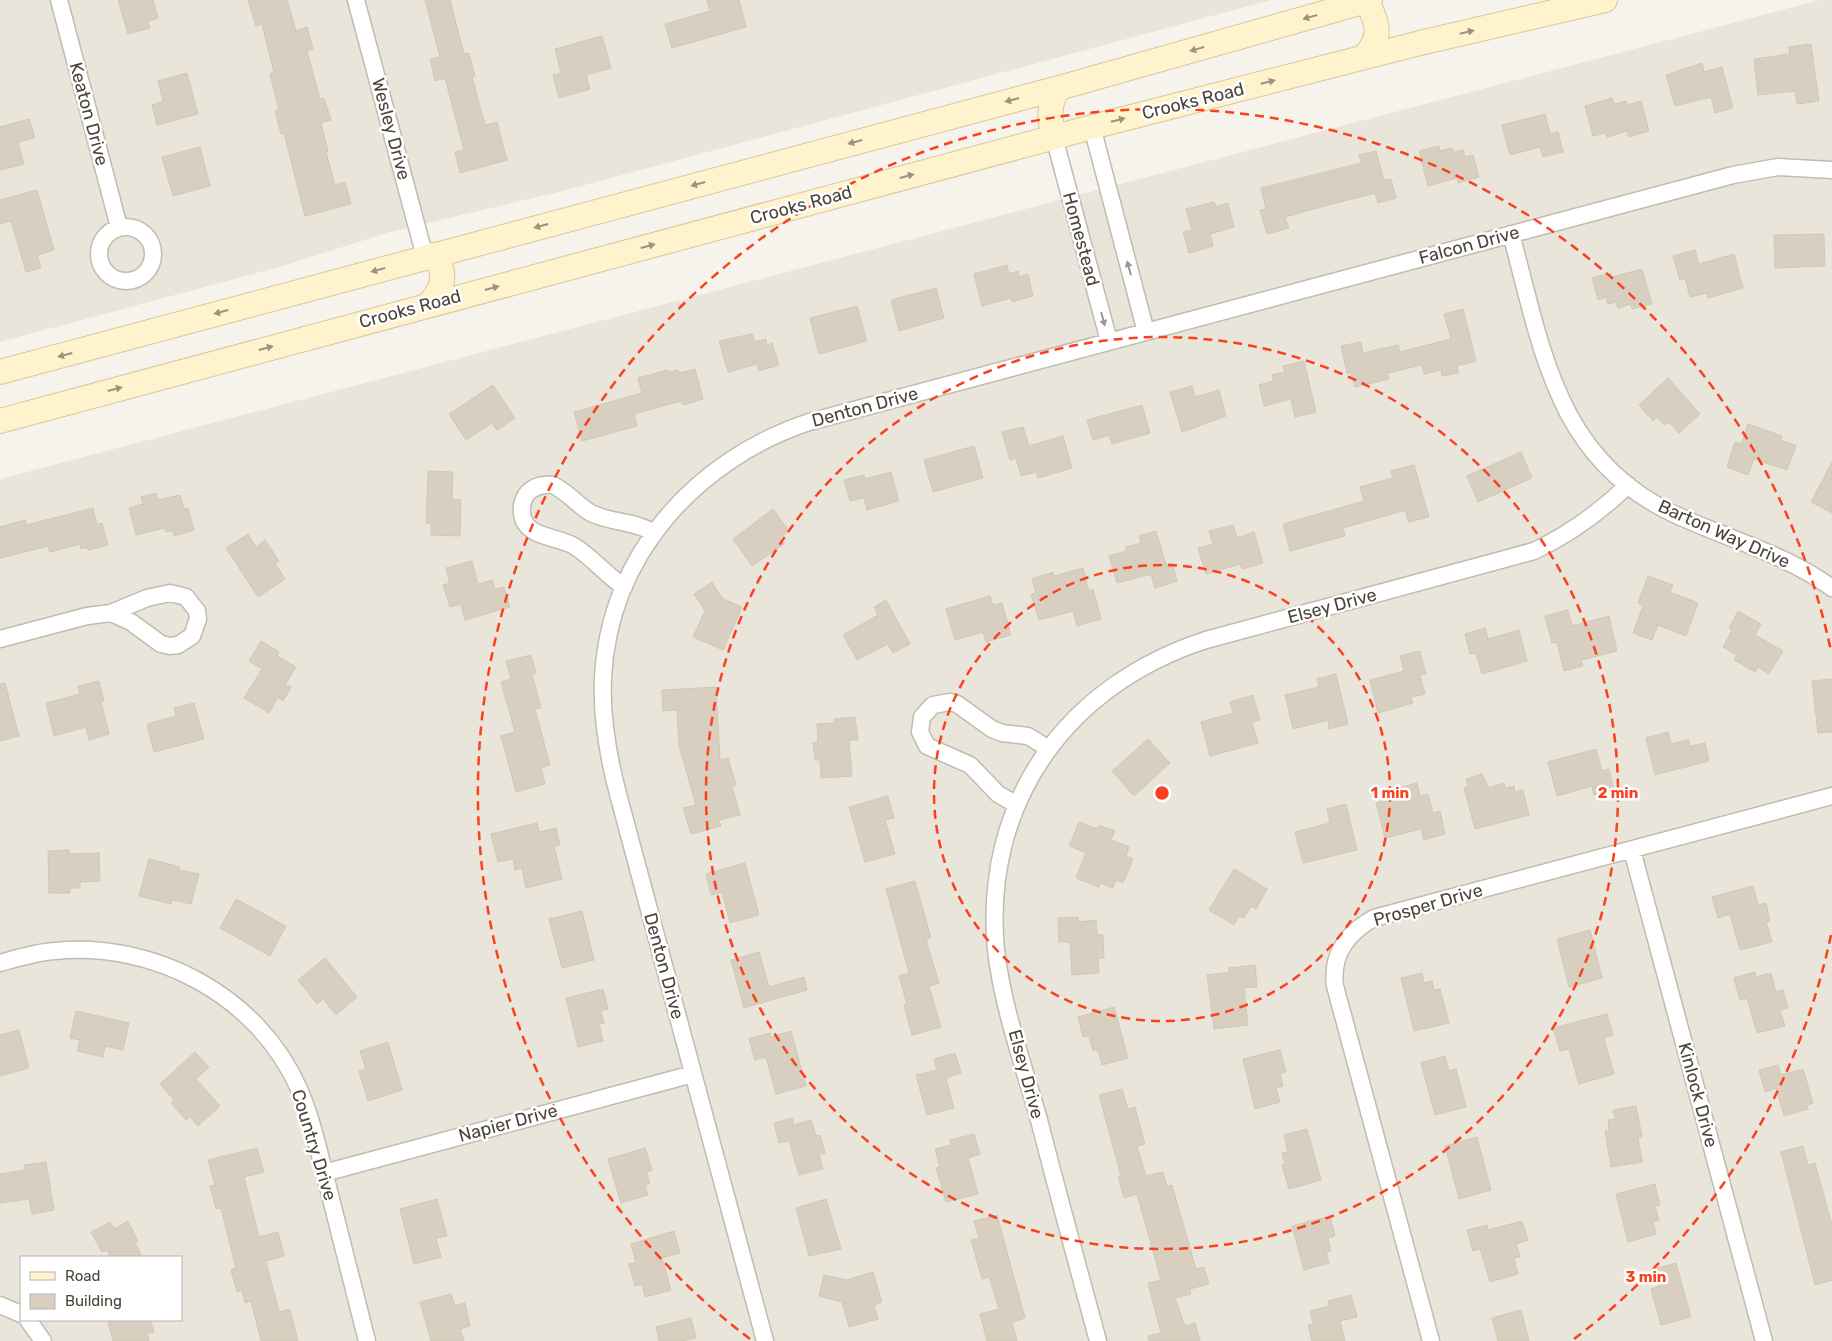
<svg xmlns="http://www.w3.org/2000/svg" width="1832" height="1341" viewBox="0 0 1832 1341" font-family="Rubik,sans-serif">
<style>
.residential{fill:#eae5da;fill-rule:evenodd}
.building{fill:#d8cfc1;stroke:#d3c7b4}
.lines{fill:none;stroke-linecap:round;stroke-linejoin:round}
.street-casing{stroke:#c2bbae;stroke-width:19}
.secondary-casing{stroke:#d6c79b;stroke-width:26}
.street{stroke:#fff;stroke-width:16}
.secondary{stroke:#fff3cd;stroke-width:24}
.oneway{fill:#9c937c}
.oneway2{fill:#9c9892}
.ring{fill:none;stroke:#fc3f1d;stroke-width:2.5;stroke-dasharray:9 6}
.labels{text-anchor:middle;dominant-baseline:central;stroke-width:5;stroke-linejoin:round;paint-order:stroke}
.street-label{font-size:18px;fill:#4b4439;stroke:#fff}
.centre{fill:#fc3f1d;stroke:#fff;stroke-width:2.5}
.ring-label{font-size:15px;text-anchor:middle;font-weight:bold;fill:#fc3f1d;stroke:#fff;stroke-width:5;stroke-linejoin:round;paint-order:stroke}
</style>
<rect width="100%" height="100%" fill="#f6f3ec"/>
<!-- residential -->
<path class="residential" d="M0,0H1271L559,192L390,232L279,267L0,342Z
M1820,0H1832V1341H0V479ZM21,1257H181V1320H21Z"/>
<!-- building -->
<path class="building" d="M118,0H153L158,18L148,21L150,28L128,34Z
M248,0H287L296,31L307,27L313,49L307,51L320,99L324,98L331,120L321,123L328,151L326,152L335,185L345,182L351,204L305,216L284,133L281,134L275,111L279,110L270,74L274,73L262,24L256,26Z
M425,0H450L464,54L469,53L475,76L472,77L485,125L497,122L507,160L460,173L455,152L464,150L445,78L435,81L430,59L440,57Z
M707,0H739L746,27L672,48L665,24L710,11Z
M602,36L611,68L586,75L590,89L559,98L553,75L561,73L555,49Z
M1811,44L1819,101L1797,104L1795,91L1758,95L1754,59L1790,54L1789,47Z
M1702,63L1704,72L1722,67L1733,108L1715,113L1711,97L1675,106L1666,75Z
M187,73L198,114L157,125L152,105L163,101L158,81Z
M1612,98L1614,104L1626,101L1627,105L1641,101L1649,131L1629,137L1627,131L1607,137L1605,133L1593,136L1585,106Z
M1545,114L1550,134L1558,132L1563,152L1543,157L1540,147L1510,155L1502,125Z
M29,119L35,138L18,142L24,164L0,170V127Z
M1439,146L1440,151L1452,148L1454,152L1463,150L1465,157L1473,155L1479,177L1458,183L1457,178L1428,186L1419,151Z
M200,147L210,186L173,196L162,157Z
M1376,151L1384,180L1391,179L1396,198L1378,203L1375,193L1321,207L1285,217L1289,228L1267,234L1260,210L1266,209L1261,188L1361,163L1359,155Z
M37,190L54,250L37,255L41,268L26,272L11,221L0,224V200Z
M1214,202L1216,207L1228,203L1234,227L1210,234L1213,246L1189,253L1183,232L1192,230L1186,209Z
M1824,234L1825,266L1775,268L1774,235Z
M1695,250L1699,264L1734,254L1743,288L1708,298L1707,293L1690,297L1685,278L1680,280L1673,256Z
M1007,265L1009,274L1018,271L1019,277L1028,274L1033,296L1012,302L1011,298L982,306L974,274Z
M1642,269L1652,304L1632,309L1631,304L1618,308L1616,302L1608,304L1606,297L1598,300L1592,278L1611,273L1612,277Z
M936,288L944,318L899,331L891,300Z
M857,306L867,341L819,354L810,318Z
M1463,309L1476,361L1457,366L1459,373L1442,376L1441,370L1424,374L1422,365L1387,373L1389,379L1355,387L1351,373H1347L1341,346L1361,342L1363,353L1398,345L1400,352L1451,339L1444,314Z
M752,334L755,342L766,339L767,345L772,343L779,365L759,371L757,364L728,372L719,341Z
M1304,361L1316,412L1295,417L1291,399L1264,406L1259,385L1273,381L1272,375L1285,372L1283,366Z
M695,369L703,399L683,405L681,401L634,414L637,426L582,441L574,412L642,393L638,378L668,370L669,372L678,370L679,373Z
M1668,378L1700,414L1679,433L1669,422L1665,425L1657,417L1653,421L1639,405Z
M493,385L515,418L497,430L492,423L466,440L449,414Z
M1192,386L1195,397L1219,390L1226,416L1182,432L1170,392Z
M1142,405L1150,433L1112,444L1109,435L1093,440L1087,420Z
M1748,424L1782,436L1781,440L1796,446L1787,470L1754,459L1748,475L1727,467L1735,442L1741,444Z
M1023,427L1029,446L1063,436L1072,468L1038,478L1036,472L1021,476L1016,458L1010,460L1002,432Z
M974,446L983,478L933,492L924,460Z
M1521,452L1532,478L1478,502L1467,476Z
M1832,462V513L1811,502Z
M1414,465L1429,517L1409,522L1405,510L1343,528L1345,536L1290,551L1283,524L1364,501L1360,487L1393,478L1391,471Z
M428,471L453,472L452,499L461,500L460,536L431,535V524L426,523Z
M891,472L899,501L867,510L864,498L850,501L844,480L864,475L865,479Z
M156,493L158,500L180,495L184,509L188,508L194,530L174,536L173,531L166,532L165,528L136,535L129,508L143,504L141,497Z
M93,508L97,525L102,523L108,545L88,550L87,547L81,549L80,544L50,552L48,546L0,558V527L25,520L26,525Z
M773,509L789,531L780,538L784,544L752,566L733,539Z
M1233,525L1237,538L1254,532L1263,563L1242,569L1240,564L1206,574L1198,548L1213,544L1209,531Z
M1156,531L1166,565L1172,563L1177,581L1155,588L1151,574L1117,583L1109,556L1126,551V547L1141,543L1139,536Z
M248,534L256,547L265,540L279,561L275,563L285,579L258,597L226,548Z
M472,561L478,584L492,580L495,589L504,587L510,607L465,620L461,604L450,607L443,585L450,583L446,568Z
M1083,568L1089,591L1093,589L1101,619L1077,626L1073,611L1039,620L1031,594L1036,593L1032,579L1053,572L1054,576Z
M1648,576L1673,585L1670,592L1698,603L1686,636L1658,625L1652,640L1633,633L1643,606L1638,603Z
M712,582L722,598L742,607L723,650L693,637L705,611L694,594Z
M990,596L993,605L1002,603L1011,635L986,642L983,632L955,640L946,609Z
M886,600L910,644L893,653L888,644L857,660L843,635L878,615L874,607Z
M1568,610L1572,626L1609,616L1617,651L1581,660L1583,666L1564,671L1557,642L1552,643L1545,616Z
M1738,611L1761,624L1755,635L1783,651L1769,674L1758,667L1755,672L1734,660L1737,655L1723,647L1732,630L1729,628Z
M1485,628L1488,639L1519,630L1527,661L1482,674L1476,653L1470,654L1465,634Z
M261,641L279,652L277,656L296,667L285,685L291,687L283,701L278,697L269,713L244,698L262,669L249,661Z
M1420,651L1426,674L1420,675L1425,694L1411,697L1413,703L1378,713L1370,680L1404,671L1400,656Z
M531,655L536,673L532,674L541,708L535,709L550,765L541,768L545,784L516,792L501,736L515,732L501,682L511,679L506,661Z
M1336,674L1348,724L1329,729L1328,720L1293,729L1285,695L1319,687L1317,679Z
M1832,679V732L1818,733L1812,681Z
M99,681L104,701L101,702L109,734L89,740L86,727L54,736L46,703L80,694L78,686Z
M5,683L19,736L0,741V684Z
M716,687L720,760L728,758L736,785L732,786L740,815L719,820L721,826L691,834L683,808L696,805L679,746L677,710L663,711L662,690Z
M1253,695L1260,720L1252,722L1258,743L1210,756L1201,722L1233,713L1230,702Z
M194,703L204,739L154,752L147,724L176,716L174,708Z
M855,717L858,740H849L852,776L821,778L820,760H815L813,743L818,742L817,724L835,723L834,719Z
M1668,732L1671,744L1689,740L1690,746L1705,743L1709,761L1655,775L1646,738Z
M1148,739L1170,763L1134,796L1112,771Z
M1596,749L1602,771L1609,769L1614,789L1594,795L1592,786L1557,796L1548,762Z
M1482,774L1489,788L1504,783L1505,788L1514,786L1515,792L1523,790L1529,815L1475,829L1464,788L1468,787L1466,779Z
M1417,783L1420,796L1428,794L1433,813L1440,811L1445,834L1424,840L1421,829L1385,838L1376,803L1392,798L1390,790Z
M888,796L894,818L885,820L895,854L865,862L849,807Z
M1346,804L1357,850L1303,863L1295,832L1330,823L1327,809Z
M1079,822L1097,829L1099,825L1115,831L1111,840L1129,847L1126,856L1133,859L1123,883L1116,880L1113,888L1100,883L1099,887L1076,878L1086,853L1069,846Z
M537,823L539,832L556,828L560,845L554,846L562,879L526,888L522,868L515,870L513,859L498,862L491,834Z
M69,850V854L99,853L100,881L80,882V888H70V893H49L48,851Z
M149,859L180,867L179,870L199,874L191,904L172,900L171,904L139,896Z
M745,863L759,915L730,923L722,892L711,895L706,874Z
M1234,869L1267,889L1256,909L1251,906L1244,918L1239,916L1234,925L1209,910Z
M915,881L931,938L926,940L939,983L929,986L941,1027L912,1035L904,1005L907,1004L899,976L909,973L886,889Z
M1753,886L1758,905L1766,903L1770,921L1766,922L1772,942L1740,950L1730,914L1718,918L1712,897Z
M236,899L286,926L270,956L220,928Z
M582,911L594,960L562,968L549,919Z
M1078,917V922L1096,920L1097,935H1103L1104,958H1098L1099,973L1072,975L1070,942H1059L1058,918Z
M1590,930L1602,978L1569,987L1557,939Z
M759,952L769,987L804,977L807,990L744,1008L731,960Z
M325,958L357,997L336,1015L323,999L317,1004L298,980Z
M1255,965L1257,987L1244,988L1248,1025L1214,1029L1207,975L1229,972V968Z
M1755,972L1756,977L1771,973L1776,992L1783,990L1788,1008L1780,1010L1785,1026L1757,1033L1747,998L1740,1000L1734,978Z
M1422,973L1424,983L1432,981L1434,990L1440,989L1449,1023L1414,1031L1401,978Z
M603,989L608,1009L601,1011L604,1023L599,1024L603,1041L578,1047L566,998Z
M1114,1007L1128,1058L1102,1065L1098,1050L1093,1051L1089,1036L1083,1037L1078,1017Z
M76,1011L129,1023L123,1050L105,1046L103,1057L77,1051L80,1040L70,1038Z
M1607,1014L1613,1035L1604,1038L1614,1074L1579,1084L1569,1049L1560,1051L1553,1028Z
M19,1030L29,1068L0,1076V1035Z
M791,1031L806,1086L776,1094L766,1057L755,1060L749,1039L770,1033L771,1037Z
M388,1042L402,1090L368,1101L359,1071L366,1069L360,1051Z
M1280,1050L1286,1072L1280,1074L1283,1086L1276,1088L1280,1102L1255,1109L1243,1059Z
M195,1052L209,1067L196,1079L220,1106L198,1126L190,1117L186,1120L171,1103L174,1100L160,1084Z
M955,1053L961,1073L946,1078L954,1108L927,1115L916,1075L937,1070L934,1059Z
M1445,1056L1449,1071L1456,1069L1466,1107L1435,1115L1421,1063Z
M1778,1065L1781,1075L1803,1069L1813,1103L1807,1105L1808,1109L1784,1116L1776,1088L1765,1092L1759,1070Z
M1122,1089L1128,1109L1135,1107L1145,1144L1137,1146L1146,1176L1163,1172L1167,1186L1172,1185L1196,1269L1204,1267L1209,1284L1190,1289L1191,1294L1175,1298L1185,1326L1195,1323L1200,1341H1149L1148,1336L1161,1333L1148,1283L1161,1280L1137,1194L1124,1198L1118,1176H1121L1099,1095Z
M1636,1106L1642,1137H1638L1642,1162L1611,1167L1605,1131L1609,1130L1608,1120L1615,1119L1613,1110Z
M792,1118L794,1125L811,1120L816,1136L820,1135L825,1153L819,1154L823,1169L799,1175L789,1141L779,1143L774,1123Z
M1307,1129L1321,1180L1289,1189L1282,1165L1285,1164L1282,1153L1288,1152L1284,1135Z
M974,1134L980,1154L968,1158L978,1194L946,1202L936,1168L940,1167L935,1149L951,1145L950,1140Z
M1477,1137L1491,1190L1459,1199L1445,1146Z
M1803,1146L1808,1165L1815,1163L1832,1225V1280L1815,1285L1781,1152Z
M257,1148L264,1172L244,1177L259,1237L278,1232L284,1256L266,1261L279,1312L290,1309L298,1341H261L251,1301L245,1303L242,1291L237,1292L231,1270L236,1268L221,1208L216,1209L210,1186L215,1185L208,1160Z
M645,1148L652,1170L646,1172L650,1183L645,1185L648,1195L621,1203L608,1159Z
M46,1162L54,1210L32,1214L29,1199L0,1203V1174L25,1170L24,1165Z
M1655,1184L1660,1205L1655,1206L1659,1220L1653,1222L1656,1234L1628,1242L1616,1194Z
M437,1199L447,1236L436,1238L441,1257L414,1264L400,1209Z
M826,1199L841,1249L809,1256L796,1208Z
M997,1215L1025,1318L1012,1322L1017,1341H987L980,1314L999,1309L989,1277L982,1279L971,1240L979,1238L974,1221Z
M1330,1216L1335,1236L1328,1238L1331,1251L1326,1252L1329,1263L1304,1270L1292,1226Z
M128,1221L138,1241L135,1242L142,1257H111L107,1250L102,1252L91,1232L110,1222L114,1229Z
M1522,1221L1528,1240L1516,1244L1520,1257L1514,1258L1518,1274L1490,1282L1480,1249L1473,1251L1467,1230L1487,1225L1488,1230Z
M674,1231L680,1253L662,1258L671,1290L645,1297L642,1284L635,1286L629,1264L636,1263L631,1244Z
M1676,1263L1691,1317L1661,1325L1651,1289L1658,1287L1654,1269Z
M873,1272L882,1302L874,1305L878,1319L849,1327L842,1302L819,1296L824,1275L846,1280Z
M451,1294L455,1306L465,1303L470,1326L460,1329L464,1341H431L420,1302Z
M1351,1295L1357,1317L1340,1321L1345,1341H1312L1308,1325L1313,1324L1310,1311L1329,1306L1328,1301Z
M1521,1310L1529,1341H1498L1492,1318Z
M691,1318L696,1338L683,1341H659L656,1327Z
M116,1320H150L154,1332L147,1334L149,1341H113L108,1322Z"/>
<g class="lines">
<!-- street casing -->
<g class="street-casing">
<path id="street" d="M59,0L119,227
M356,0L425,257
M1092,127L1146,332
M1054,137L1109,341
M99 254a27 27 0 1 1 54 0a27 27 0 1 1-54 0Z
M1511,234C1542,347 1555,458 1674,514C1727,539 1784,553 1832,588
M624,587C606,575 592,557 574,546C557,536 525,538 522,514C521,507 523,500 526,495C533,486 543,484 553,485C568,492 577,505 591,513C611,523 636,521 654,533
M0,639L87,616L111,613L147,598L170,593L186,597L197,611L198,619L192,636L178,645L170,646L161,644L131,622L111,613
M1017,805L998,794L970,765L927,746L920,732L922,717L933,705L950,702L957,704L992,729L1002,733L1028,736L1049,749
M1632,850L1764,1341
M0,963C18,958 37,952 55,951C155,941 258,996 299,1089C313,1121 320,1157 329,1191C342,1241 354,1291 367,1341
M324,1173L693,1074
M0,1305L21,1314
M28,1320L43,1341
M765,1341L618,794C608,756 601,718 603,678C609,555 696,460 809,422L1733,175L1778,167L1832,170
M1098,1341C1078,1267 1058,1194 1039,1120C1024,1067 1002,1005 996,950C982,802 1067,685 1206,640L1534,551C1570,534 1599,513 1628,485
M1431,1341L1335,986C1331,955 1347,933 1374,918L1832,796"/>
</g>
<!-- secondary casing -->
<g class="secondary-casing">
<path id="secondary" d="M1364,57C1383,36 1378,25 1367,1
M1054,137C1049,119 1048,103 1059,88
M428,305C443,289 449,272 432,255
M0,372L1059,88L1370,0
M0,421L1092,127L1420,43L1605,0"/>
</g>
<!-- street -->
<use href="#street" class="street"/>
<!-- secondary -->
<use href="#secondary" class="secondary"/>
</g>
<!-- one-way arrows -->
<defs><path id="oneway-solid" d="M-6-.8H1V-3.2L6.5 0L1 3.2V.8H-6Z" transform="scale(1.25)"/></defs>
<g class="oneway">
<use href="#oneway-solid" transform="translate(1310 17) rotate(164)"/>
<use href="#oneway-solid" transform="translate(1467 32) rotate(-13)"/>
<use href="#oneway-solid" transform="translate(1197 49) rotate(164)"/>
<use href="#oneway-solid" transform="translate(1268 82) rotate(-14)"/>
<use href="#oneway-solid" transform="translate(1012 100) rotate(165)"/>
<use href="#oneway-solid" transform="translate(1118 120) rotate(-14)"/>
<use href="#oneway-solid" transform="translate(855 142) rotate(165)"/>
<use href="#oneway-solid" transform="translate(907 176) rotate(-15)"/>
<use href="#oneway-solid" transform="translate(698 184) rotate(165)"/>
<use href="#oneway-solid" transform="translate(541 226) rotate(165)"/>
<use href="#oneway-solid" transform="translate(648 246) rotate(-15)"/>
<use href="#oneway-solid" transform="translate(378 270) rotate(165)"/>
<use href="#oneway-solid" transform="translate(492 288) rotate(-15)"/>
<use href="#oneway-solid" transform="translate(221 312) rotate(165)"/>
<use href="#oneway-solid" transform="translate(266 348) rotate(-15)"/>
<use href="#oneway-solid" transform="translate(65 355) rotate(165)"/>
<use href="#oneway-solid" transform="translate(115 389) rotate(-15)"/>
</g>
<g class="oneway2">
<use href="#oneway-solid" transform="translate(1129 268) rotate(-105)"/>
<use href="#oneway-solid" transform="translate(1103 319) rotate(75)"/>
</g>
<!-- distance rings -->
<g class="ring">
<circle cx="1162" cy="793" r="228"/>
<circle cx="1162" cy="793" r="456"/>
<path d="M1831 935A684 684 0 0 1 1574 1339M750 1339A684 684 0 1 1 1831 651"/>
</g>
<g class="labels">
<!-- street labels -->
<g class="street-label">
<text transform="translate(1193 101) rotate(-14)">Crooks Road</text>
<text transform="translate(89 114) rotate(75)">Keaton Drive</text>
<text transform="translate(391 129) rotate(75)">Wesley Drive</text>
<text transform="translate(801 205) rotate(-15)">Crooks Road</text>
<text transform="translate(1081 239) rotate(75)">Homestead</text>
<text transform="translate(1469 245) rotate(-15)">Falcon Drive</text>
<text transform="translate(410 309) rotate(-15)">Crooks Road</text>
<text transform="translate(865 407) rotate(-15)">Denton Drive</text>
<text transform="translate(1724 534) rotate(24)">Barton Way Drive</text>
<text transform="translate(1332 606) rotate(-15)">Elsey Drive</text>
<text transform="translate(1428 905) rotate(-16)">Prosper Drive</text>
<text transform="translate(664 966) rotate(75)">Denton Drive</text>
<text transform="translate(1026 1074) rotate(75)">Elsey Drive</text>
<text transform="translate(1698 1095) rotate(75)">Kinlock Drive</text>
<text transform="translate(508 1123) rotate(-15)">Napier Drive</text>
<text transform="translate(314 1145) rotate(73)">Country Drive</text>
</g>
</g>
<circle cx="1162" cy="793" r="8" class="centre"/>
<g class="ring-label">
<text x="1390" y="798">1 min</text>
<text x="1618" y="798">2 min</text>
<text x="1646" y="1282">3 min</text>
</g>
<!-- legend -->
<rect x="20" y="1256" width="162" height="65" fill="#ffffff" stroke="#b7b4b0"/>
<rect x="30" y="1272" width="25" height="8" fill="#fff3cd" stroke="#b7b4b0"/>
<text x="65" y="1281" font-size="15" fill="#4b4439">Road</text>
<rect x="30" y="1294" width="25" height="15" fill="#d8cfc1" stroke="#b7b4b0"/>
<text x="65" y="1306" font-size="15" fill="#4b4439">Building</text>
</svg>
